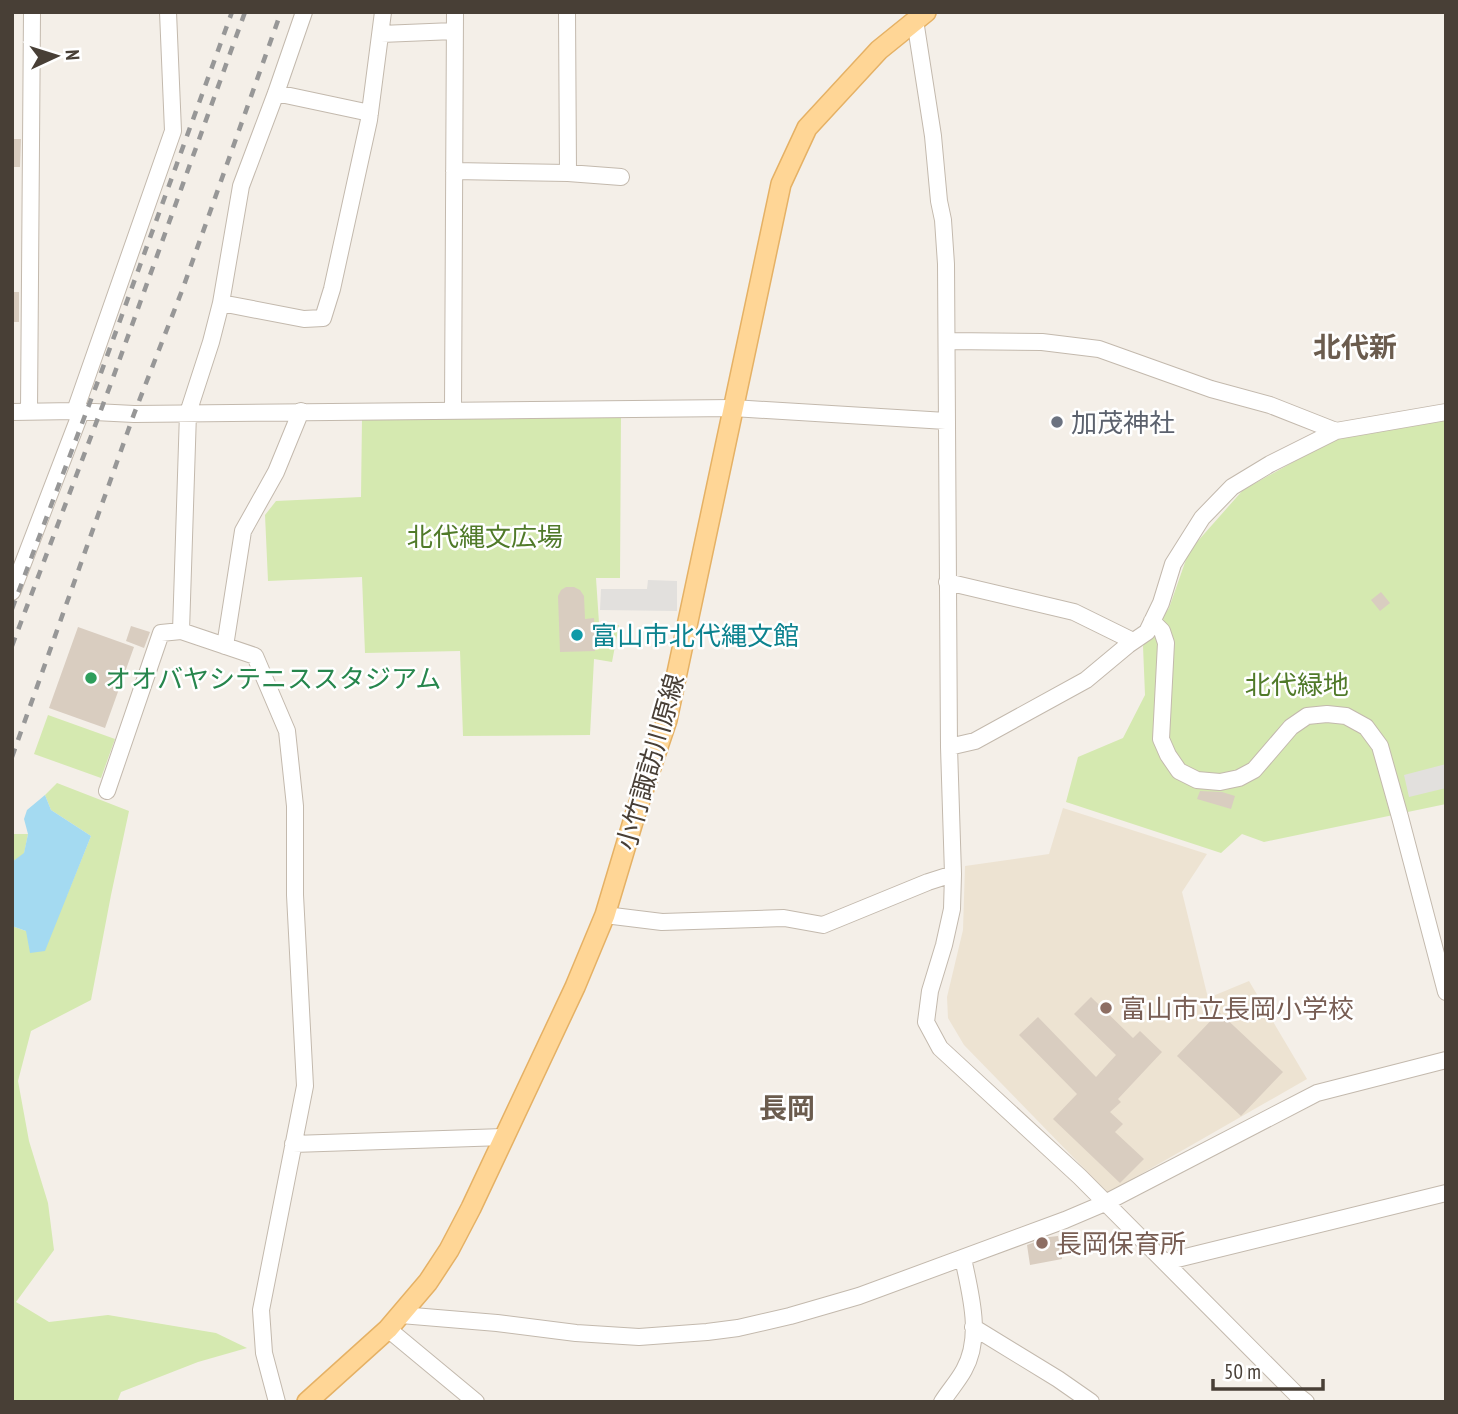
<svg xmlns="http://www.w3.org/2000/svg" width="1458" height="1414" viewBox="0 0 1458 1414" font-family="'PT Sans Narrow','Noto Sans JP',sans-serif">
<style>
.education{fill:#ede3d2}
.green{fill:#d5e9b0}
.parking{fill:#e2e0dd}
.water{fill:#a4daf1}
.building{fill:#d9cdc0}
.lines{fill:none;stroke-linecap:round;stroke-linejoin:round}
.minor-casing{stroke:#c3b9ad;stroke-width:18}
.major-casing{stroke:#e5b165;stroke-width:22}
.minor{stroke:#fff;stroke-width:16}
.major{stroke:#ffd696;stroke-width:19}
.rail{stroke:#979797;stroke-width:4.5;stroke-dasharray:9 9;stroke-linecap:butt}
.worship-dot{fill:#6b7280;stroke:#fff;stroke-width:2.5}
.culture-dot{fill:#0f9aa8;stroke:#fff;stroke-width:2.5}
.leisure-dot{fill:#2e9e5b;stroke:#fff;stroke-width:2.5}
.education-dot{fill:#8d6e63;stroke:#fff;stroke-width:2.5}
.labels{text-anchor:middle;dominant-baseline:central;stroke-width:5;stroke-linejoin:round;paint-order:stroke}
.worship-label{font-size:26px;fill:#5b616d;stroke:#fff;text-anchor:start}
.park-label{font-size:26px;fill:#507a29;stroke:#fff}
.culture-label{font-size:26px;fill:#0d838f;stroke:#fff;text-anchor:start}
.leisure-label{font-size:26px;fill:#27864d;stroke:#fff;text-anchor:start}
.street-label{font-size:26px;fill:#483f36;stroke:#fff}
.education-label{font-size:26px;fill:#785e54;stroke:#fff;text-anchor:start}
.neighbourhood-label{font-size:28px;font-weight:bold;fill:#6b5c4e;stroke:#fff}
</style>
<rect width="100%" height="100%" fill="#f4efe8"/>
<!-- education -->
<path class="education" d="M1063,808L1207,854L1182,892L1208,998L1249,981L1307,1079L1108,1193L964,1045L948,1018L947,997L963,930L965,866L1049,854Z"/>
<!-- green -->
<path class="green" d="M362,418H621L620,578H596L599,623L619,625L612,662L594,659L590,735L463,736L460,651L365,653L362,577L268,581L265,515L276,501L361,497Z
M1446,419V804L1264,842L1242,834L1221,853L1066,802L1078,757L1123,738L1145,695L1143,646L1169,608L1189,551L1243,490L1338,437Z
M48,715L115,739L101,778L34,754Z
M57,783L129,811L111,895L91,1000L31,1031L18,1081L29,1141L48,1203L54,1250L16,1302L49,1322L108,1315L216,1333L247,1348L198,1362L121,1392L117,1402H12V926L26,931L67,895L91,836L51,810L45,795Z
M12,834H28L24,854L12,862Z"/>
<!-- parking -->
<path class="parking" d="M648,580L677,581V611L600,610L601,589H647Z
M1446,764V788L1409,797L1404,775Z"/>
<!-- water -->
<path class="water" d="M45,795L51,810L91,836L45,951L30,953L26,931L12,926V862L24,853L28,834L24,819L27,810Z"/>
<!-- building -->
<path class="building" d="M12,139H21L20,167H12Z
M12,292H19V322H12Z
M566,587H574L580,590L584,596L585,619L594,618L595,651L560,652L558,596L561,590Z
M1381,592L1390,603L1380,611L1371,600Z
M131,626L150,632L144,648L126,641Z
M78,627L134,647L105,728L49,708Z
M1200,791L1222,792L1235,796L1231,809L1197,799Z
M1091,997L1133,1038L1140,1031L1162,1052L1118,1099L1121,1102L1110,1112L1123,1124L1115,1132L1144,1159L1120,1183L1053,1119L1077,1094L1019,1035L1038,1017L1096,1077L1116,1055L1074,1014Z
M1219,1012L1283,1072L1241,1116L1177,1056Z
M1058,1236L1062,1259L1030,1265L1027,1245L1049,1237Z"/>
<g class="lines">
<!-- minor casing -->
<g class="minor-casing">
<path id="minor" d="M567,12L568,173
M915,20L933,136L939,201L943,220L946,264L949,747L953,874L952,909L944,945L930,991L926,1022L940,1048L1080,1177L1297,1395L1306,1402
M381,34L454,31
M276,93L370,113
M454,171L568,173L621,177
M221,303L304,319L323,318L332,289L369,120L383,12
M948,341L1042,342L1099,349L1211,389L1270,405L1336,431L1446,412
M453,409L455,12
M29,411L32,12
M75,411L173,131L168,12
M12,412L75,411L134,414L733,408L946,421
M947,582L1074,612L1133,641
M12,592L81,412
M1152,621L1162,631L1166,643L1161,739L1168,755L1179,771L1197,780L1220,782L1239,778L1254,770L1291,727L1307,716L1327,714L1346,716L1366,727L1380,746L1400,817L1446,992
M181,631L188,413L211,342L221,303L241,186L276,93L304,12
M225,646L243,531L276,472L301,411
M949,747L975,741L1086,680L1128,645L1147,632L1161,603L1173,564L1202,518L1232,487L1270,464L1336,431
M107,791L161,633L181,631L255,656L287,731L295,806V895L305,1086L261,1310L264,1353L277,1402
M605,915L662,922L784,918L823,925L928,882L953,874
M293,1144L504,1137
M1165,1262L1446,1193
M401,1315L497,1323L576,1333L639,1337L707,1332L738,1328L790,1316L859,1296L1065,1220L1105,1203L1317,1093L1446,1060
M973,1327L1058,1379L1091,1402
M388,1329L476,1402
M942,1402C949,1391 958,1381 964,1370C983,1336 970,1293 963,1258"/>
</g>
<!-- major casing -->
<g class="major-casing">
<path id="major" d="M307,1402L388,1329L428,1282L449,1250L471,1208L575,987L605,915L635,815L667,720L781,184L807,128L879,50L926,12"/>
</g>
<!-- minor -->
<use href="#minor" class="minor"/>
<!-- major -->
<use href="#major" class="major"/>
<!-- rail -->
<path class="rail" d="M12,609L98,381L232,12
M12,646L110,386L245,12
M12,757L134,414L183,288L281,12"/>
</g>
<!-- markers -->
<circle class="worship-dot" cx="1057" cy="422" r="7"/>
<circle class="culture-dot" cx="577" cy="635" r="7"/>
<circle class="leisure-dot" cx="91" cy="678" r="7"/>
<g class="education-dot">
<circle cx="1106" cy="1008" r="7"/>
<circle cx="1042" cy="1243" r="7"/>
</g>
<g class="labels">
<!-- worship labels -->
<g class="worship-label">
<text x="1071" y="422">加茂神社</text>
</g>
<!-- park labels -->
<g class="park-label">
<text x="485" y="536">北代縄文広場</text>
<text x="1297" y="684">北代緑地</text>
</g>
<!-- culture labels -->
<g class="culture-label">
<text x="591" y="635">富山市北代縄文館</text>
</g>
<!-- leisure labels -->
<g class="leisure-label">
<text x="105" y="678">オオバヤシテニススタジアム</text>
</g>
<!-- street labels -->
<g class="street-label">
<text transform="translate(650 762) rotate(-74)">小竹諏訪川原線</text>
</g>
<!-- education labels -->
<g class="education-label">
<text x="1120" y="1008">富山市立長岡小学校</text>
<text x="1056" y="1243">長岡保育所</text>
</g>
<!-- neighbourhood labels -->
<g class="neighbourhood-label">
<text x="1355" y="346">北代新</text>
<text x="787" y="1107">長岡</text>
</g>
</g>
<!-- border -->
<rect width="1458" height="1414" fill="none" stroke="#483f36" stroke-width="28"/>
<!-- north arrow -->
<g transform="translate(56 56) rotate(86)" stroke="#ffffff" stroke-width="5" paint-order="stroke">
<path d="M0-5L12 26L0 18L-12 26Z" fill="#483f36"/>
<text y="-10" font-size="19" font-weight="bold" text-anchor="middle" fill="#483f36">N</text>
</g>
<!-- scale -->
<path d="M1213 1379v10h110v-10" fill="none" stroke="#483f36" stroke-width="3.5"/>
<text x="1224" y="1379" font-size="21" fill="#483f36" stroke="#ffffff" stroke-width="5" paint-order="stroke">50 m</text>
</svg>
